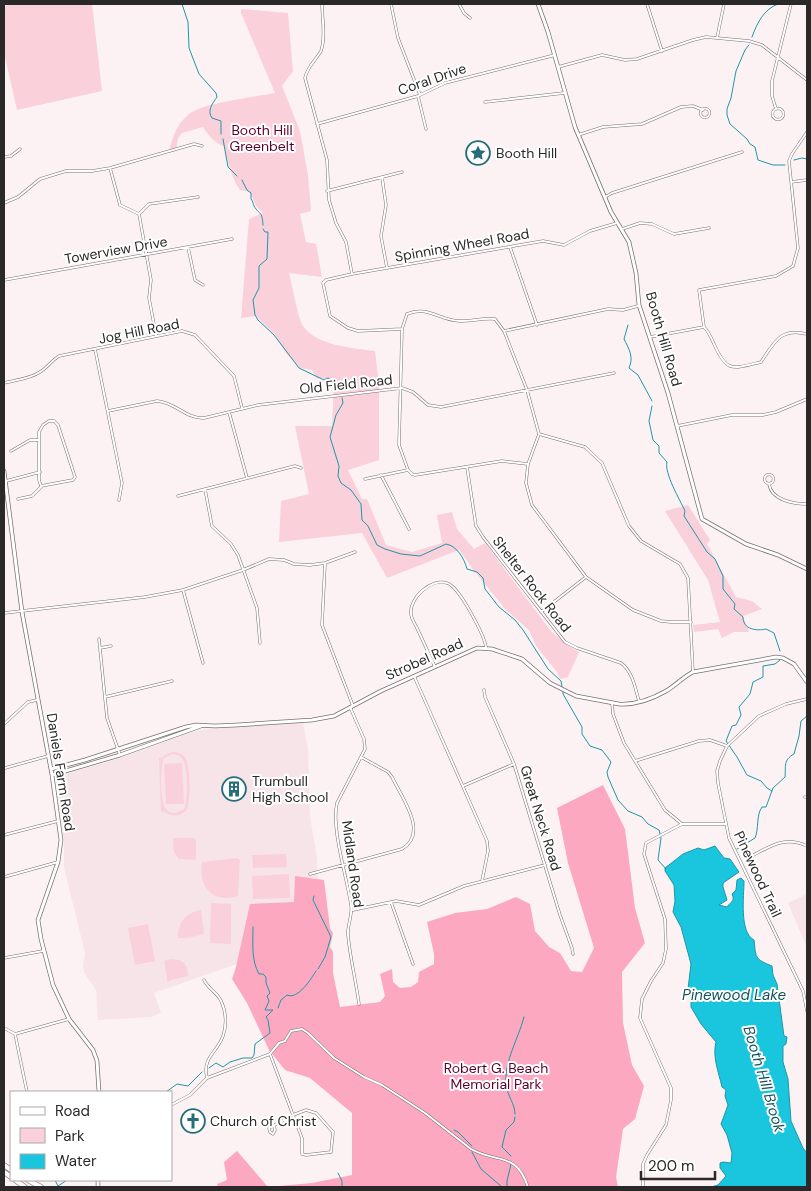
<svg xmlns="http://www.w3.org/2000/svg" width="811" height="1191" viewBox="0 0 811 1191" font-family="'DM Sans',sans-serif">
<style>
.built{fill:#f6e4e9}
.green{fill:#fad0db;fill-rule:evenodd}
.forest{fill:#fca8c1}
.water{fill:#19c6dd;stroke:#1e97a7}
.lines{fill:none;stroke-linecap:round;stroke-linejoin:round}
.stream{stroke:#1e97a7;stroke-width:1}
.street-casing{stroke:#797072;stroke-width:3}
.secondary-casing{stroke:#797072;stroke-width:4.5}
.highway-casing{stroke:#797072;stroke-width:5.5}
.street{stroke:#fff;stroke-width:2}
.secondary{stroke:#fff;stroke-width:3}
.highway{stroke:#fff;stroke-width:4.5}
.labels{text-anchor:middle;dominant-baseline:central;stroke-width:4;stroke-linejoin:round;paint-order:stroke}
.street-label{font-size:14px;fill:#2b2829;stroke:#fff}
.park-label{font-size:14px;fill:#5c002b;stroke:#fff}
.poi-label{font-size:14px;fill:#2b2829;stroke:#fff;text-anchor:start}
.water-label{font-size:15px;font-style:italic;fill:#11525b;stroke:#fff}
</style>
<rect width="100%" height="100%" fill="#fcf2f4"/>
<!-- built -->
<path class="built" d="M303,722L308,749L310,817L317,857L318,887L254,958L154,993L161,1013L151,1017L98,1020L96,990L84,973L83,965L85,953L64,868V842L57,780L59,776L117,759L189,733L207,729Z
M807,894V948L788,903Z"/>
<!-- green -->
<path class="green" d="M8,4H92L102,91L17,110L4,53V7Z
M241,9L288,13L293,71L282,86L300,131L308,175L311,211L300,214L306,242L316,244L322,277L289,273C292,284 298,319 303,326C317,346 353,348 375,351L379,385V460L348,470L362,499H367L386,545L412,552L442,543L437,515L452,512L457,529L474,549L485,543L550,630L566,644L579,652L568,677L560,679L557,672L536,646L529,630L505,609L476,573L474,572L469,563L459,550L387,578L362,533L279,542L281,501L309,494L295,426H332L334,384L325,379L316,378L312,370L300,368L286,353L274,334L256,316L241,318L249,219L263,213L256,206L250,192L240,190C231,178 228,160 224,146C215,144 208,135 203,127L182,133L178,138L176,151L169,153C172,138 176,125 188,115C200,103 256,97 275,93L241,13Z
M688,505L710,540L707,544L736,597L752,601L762,609L743,616L749,632H734L722,638L718,629L694,632L693,625L720,622L708,580L665,511Z
M175,752C179,753 183,754 185,758C191,766 191,803 186,811C178,817 171,817 164,811L161,812L159,758C164,758 168,751 175,752ZM173,754C177,755 181,755 183,760C188,766 188,802 184,809L175,813C171,813 167,812 165,807C160,800 160,765 164,758Z
M182,763L184,804H166L164,764Z
M174,838H195L196,841V860L179,859C173,853 172,846 174,838Z
M286,854L287,867L253,868L252,855Z
M237,858L240,860L238,896C212,904 198,886 202,862Z
M289,874L290,898L253,899L252,876Z
M211,903L231,904V944L210,943Z
M201,910L204,934L188,938H178C178,922 185,913 201,910Z
M148,924L155,961L135,965L128,928Z
M171,959C182,959 189,964 188,976L171,980L168,982L167,981V978L164,961Z"/>
<!-- forest -->
<path class="forest" d="M603,785L625,829L635,908L645,943L622,972L623,1023L632,1065L644,1086L635,1119L623,1129L616,1177L618,1187H218L217,1184L227,1180L224,1162L237,1151L268,1187L312,1183L352,1175V1113L310,1078L285,1070L269,1050L247,1003L232,979L236,967L250,904L294,902L295,876L324,880L330,928L333,933L330,947L333,952V973L340,1007L380,1002L385,996L380,974L392,969L393,982L400,988L411,987L418,982L419,972L434,964V954L427,922L455,913L487,909L516,897L530,904L535,931L549,947L560,953L571,971L582,972L594,948L568,863L557,808Z"/>
<!-- water -->
<path class="water" d="M715,846L724,858L730,859L739,872L723,883V887L727,900L719,905L727,907C729,903 736,902 732,894L736,890L737,880L741,878L744,881C744,896 739,932 754,940C756,957 754,959 772,966L773,975L777,984L784,1036L787,1037L786,1044L783,1046V1062L788,1079L791,1121L803,1148L807,1153V1187H711L718,1185L726,1176L720,1168V1163L723,1162L731,1163L732,1153L727,1135L721,1124L728,1105L725,1096L726,1090L722,1087C719,1073 712,1057 716,1042L701,1024L691,1007V998L688,989L691,964L681,927L673,912L675,901L674,885L665,871V868L683,854L698,848L704,850Z"/>
<g class="lines">
<!-- stream -->
<path class="stream" d="M182,4L188,22L189,48L199,74L216,93L217,97C212,104 207,111 212,118L221,121V134
M752,37C757,23 764,9 778,4
M749,45L745,50L736,71L731,98L727,109V115L730,124L747,139L750,144L755,147L758,160L773,165H785
M223,139L228,167L237,176
M794,160L802,158L807,159
M242,180L247,190L251,193V199C253,201 253,204 254,206C260,216 262,210 263,225
M263,229L265,232H268L267,259L259,266V288L253,300L255,315L258,320L274,335L299,368L324,380L328,378L339,384L342,391
M628,325L624,339C629,349 634,357 629,368L638,375L652,401
M342,398L343,403L336,415L330,437L339,466L338,476L341,483L351,490L361,504L362,520L368,526L377,545L385,549L401,554L420,556L446,544C457,546 464,558 467,569L477,572L483,578L485,589L499,607L515,620L523,630L548,669L561,681L562,687
M652,406L649,421L653,440L659,446V453L667,462C664,473 680,500 685,511L684,516L707,552L715,559L723,576V589L735,604L734,609L743,617C743,630 757,631 766,629L774,633L780,651
M563,691V694L582,727V734L590,746L602,750L611,762L607,772L608,777L618,800L628,811L642,817L648,824L659,830L661,838L658,860L666,869
M772,791L767,788L761,781L747,775L737,757L726,741L732,726L736,725L741,715L739,707L750,694L753,682L763,677V666L775,664L780,660
M737,849L755,838C759,829 756,815 762,807H766L773,788L785,777C786,766 783,760 794,754L799,736L801,721L807,716
M314,896L313,900L331,937L325,957L318,969
M278,1008L281,1000L287,995C298,1000 311,979 316,971
M209,1068L216,1063L223,1067L230,1062L243,1058H252L254,1055L255,1044L270,1033L268,1020L266,1017L273,1010H265L269,1001L267,996L270,993L266,983V977L263,974H259C251,960 253,943 253,927
M166,1092L177,1084L188,1086L202,1072
M515,1114C515,1104 508,1097 506,1085C504,1061 518,1040 524,1017
M454,1130L458,1132L472,1146
M472,1152L481,1169L502,1187
M511,1156L502,1147L506,1130L514,1122L515,1117
M338,1173L342,1181V1187
M55,1180L58,1186L67,1180
M507,1187V1181L511,1164"/>
<!-- street casing -->
<g class="street-casing">
<path id="street" d="M322,4C322,18 326,37 321,51C316,60 307,67 305,78L327,160L329,200L336,223L346,242L352,274
M391,4L398,38L420,95
M459,4L464,13L470,18
M647,4L662,51
M717,38L724,4
M558,67L602,55L625,60L637,59L693,40L706,37L749,41L762,45L807,80
M418,96L426,129
M485,102L564,93
M772.5 114a5.5 5.5 0 1 1 11 0a5.5 5.5 0 1 1-11 0Z
M700.5 113a4.5 4.5 0 1 1 9 0a4.5 4.5 0 1 1-9 0Z
M776,109L772,96V81L791,4
M317,124L418,96L445,83L555,55
M578,135L603,127L642,124L681,107L693,106L703,110
M4,157L11,156L20,149
M110,168L120,205L139,214
M382,177L386,205L381,236L387,268
M791,182L807,180
M327,191L402,172
M605,197L612,193L742,152
M4,203L18,197L40,179L66,171H92L110,168L194,144L202,146
M139,214L151,280L149,298L156,335
M139,214L149,204L198,197
M622,229L640,223L652,224L674,234L709,228
M188,247L195,280L203,285
M510,247L537,325
M4,280L232,239
M704,327C709,332 711,337 714,344C727,373 732,369 761,362C774,343 780,327 807,334
M402,329L358,331L348,328L330,316L323,283L326,280L352,274L543,241L564,245L590,231L617,223
M504,331L608,309L623,310L638,306
M650,337L704,327L699,290L776,276L793,266L798,248L789,161L792,154L807,132
M95,349L122,483L119,500
M4,383C15,380 30,379 40,372C47,368 51,361 59,356L182,331L195,335L234,376L242,408
M108,411L157,401C175,402 186,419 204,418L258,405L402,388L413,392L428,405L441,407L614,373
M229,412L247,478
M49,421H54L58,425L75,477L73,480L41,486L39,480V432L43,425Z
M677,426L732,415H763L776,412L807,399
M539,434L585,447L602,463L629,526L641,541L680,564L688,578L693,672
M11,451L30,440H39
M528,464L502,461L415,475L412,474L408,470L399,445L402,329L407,314C428,305 440,321 460,321C472,321 482,318 495,319L504,331L527,390L539,434L528,464L526,483L532,505L586,577L633,610L661,621L671,622H691
M467,467L476,526L483,537L565,642L577,648L621,663C633,672 635,688 639,701
M764.5 479a4.5 4.5 0 1 1 9 0a4.5 4.5 0 1 1-9 0Z
M381,475L409,529
M365,479L408,470
M6,481L40,472
M769,484C771,500 794,504 807,504
M205,489L212,526L231,544L238,555L257,608L260,643
M178,496L295,466L301,468
M18,499L32,496L41,487
M325,564L322,625L353,706
M183,590L203,663
M541,612L586,577
M4,613L145,597L183,590L243,570L269,559L284,560L294,564L310,565L325,563L355,552
M99,639L107,718L120,755
M100,648L111,646
M435,667C429,654 423,641 417,628C415,624 411,618 411,614C409,598 431,578 447,583C459,586 484,635 486,647
M414,676L487,841L488,851L482,881
M484,690L485,697L514,764L560,915L572,948L573,954
M105,697L172,681
M807,699L786,704L759,716L727,746L720,761L717,771L718,783L729,838L803,991L807,1011
M612,703L613,714L624,743L665,810L682,824H725
M350,707L364,739L365,749L337,803C331,829 347,877 351,905C353,915 347,925 348,935C350,958 356,981 359,1004
M4,724L28,702L37,700
M635,761L699,741L710,740L727,746
M5,768L48,756
M463,786L514,764
M805,797L807,798
M4,835L58,821
M748,858C769,847 784,835 807,846
M310,874L402,849C429,833 402,798 392,777L388,772L361,757
M4,877L58,862
M391,902L413,964
M353,910L396,901L419,905L464,886L545,865
M4,958L43,951
M204,980C209,990 218,993 221,1001C226,1011 227,1025 223,1036C217,1053 202,1057 207,1078
M4,1028L15,1034
M15,1034L27,1092
M15,1034L69,1019
M270,1054L293,1115L269,1128L270,1132L273,1134L275,1130L274,1125
M171,1105L190,1095L207,1078L270,1054L279,1043L285,1041L291,1031L302,1029L308,1033L334,1058L364,1077L382,1085L425,1113L471,1149C498,1164 516,1151 528,1187
M306,1110L316,1113L333,1132L331,1152L306,1155L302,1154V1138L293,1115Z
M643,1187V1164L647,1155L666,1125L671,1100V1088L640,1018L642,999L651,981L663,963L666,949L665,919L644,854L646,843L682,824"/>
</g>
<!-- secondary casing -->
<g class="secondary-casing">
<path id="secondary" d="M538,4L548,32L575,127L611,212L629,242L636,273L639,305L668,393L702,519L746,544L778,555L807,569
M4,471L22,612L52,775L61,840L58,862L38,920L41,939L53,985L69,1019L93,1050L97,1061L99,1092
M51,769L85,760L186,727L196,725L215,726L237,725L312,720L334,716L381,691L477,648L492,649L522,659L550,683L576,696L619,704C634,705 652,699 666,691C675,686 683,677 693,672L776,657L783,658L794,664L807,682
M52,775L120,755L201,726
M98,1187V1180"/>
</g>
<!-- highway casing -->
<g class="highway-casing">
<path id="highway" d="M4,1165L11,1170
M4,1172L11,1177
M15,1180L25,1187
M28,1180L41,1187"/>
</g>
<!-- street -->
<use href="#street" class="street"/>
<!-- secondary -->
<use href="#secondary" class="secondary"/>
<!-- highway -->
<use href="#highway" class="highway"/>
</g>
<!-- icons -->
<defs>
<g id="sight-ring" transform="scale(1.25)"><circle r="9.5" fill="#fff" stroke="#256d79" stroke-width="1.5"/><path d="M0-6L1.8-2.2L6-1.7L2.9 1.2L3.7 5.4L0 3.3L-3.7 5.4L-2.9 1.2L-6-1.7L-1.8-2.2Z" fill="#256d79"/></g>
<g id="building-ring" transform="scale(1.25)"><circle r="9.5" fill="#fff" stroke="#256d79" stroke-width="1.5"/><path d="M-4-6H4V6H1V3H-1V6H-4ZM-2.5-4.3h1.7v1.8h-1.7ZM.8-4.3h1.7v1.8H.8ZM-2.5-1h1.7V.8h-1.7ZM.8-1h1.7V.8H.8Z" fill="#256d79"/></g>
<g id="church-ring" transform="scale(1.25)"><circle r="9.5" fill="#fff" stroke="#256d79" stroke-width="1.5"/><path d="M-1.2-6h2.4v3.5h3.3v2.4h-3.3V6h-2.4V-.1h-3.3v-2.4h3.3Z" fill="#256d79"/></g>
</defs>
<g fill-rule="evenodd">
<use href="#sight-ring" x="478" y="153"/>
<use href="#building-ring" x="234" y="789"/>
<use href="#church-ring" x="193" y="1121"/>
</g>
<g class="labels">
<!-- street labels -->
<g class="street-label">
<text transform="translate(432 79) rotate(-19)">Coral Drive</text>
<text transform="translate(462 245) rotate(-10)">Spinning Wheel Road</text>
<text transform="translate(116 250) rotate(-10)">Towerview Drive</text>
<text transform="translate(139 331) rotate(-11)">Jog Hill Road</text>
<text transform="translate(664 339) rotate(74)">Booth Hill Road</text>
<text transform="translate(346 384) rotate(-6)">Old Field Road</text>
<text transform="translate(532 584) rotate(52)">Shelter Rock Road</text>
<text transform="translate(424 659) rotate(-24)">Strobel Road</text>
<text transform="translate(61 772) rotate(81)">Daniels Farm Road</text>
<text transform="translate(541 818) rotate(73)">Great Neck Road</text>
<text transform="translate(353 864) rotate(82)">Midland Road</text>
<text transform="translate(758 874) rotate(65)">Pinewood Trail</text>
</g>
<!-- park labels -->
<g class="park-label">
<text x="262" y="130">Booth Hill<tspan x="262" dy="16">Greenbelt</tspan></text>
<text x="496" y="1068">Robert G. Beach<tspan x="496" dy="16">Memorial Park</tspan></text>
</g>
<!-- poi labels -->
<g class="poi-label">
<text x="496" y="153">Booth Hill</text>
<text x="252" y="781">Trumbull<tspan x="252" dy="16">High School</tspan></text>
<text x="210" y="1121">Church of Christ</text>
</g>
<!-- water labels -->
<g class="water-label">
<text x="734" y="995">Pinewood Lake</text>
<text transform="translate(764 1079) rotate(73)">Booth Hill Brook</text>
</g>
</g>
<!-- border -->
<rect width="811" height="1191" fill="none" stroke="#2b2829" stroke-width="10"/>
<!-- legend -->
<rect x="10" y="1091" width="162" height="90" fill="#ffffff" stroke="#aaa9a9"/>
<rect x="20" y="1107" width="25" height="8" fill="#ffffff" stroke="#aaa9a9"/>
<text x="55" y="1116" font-size="15" fill="#2b2829">Road</text>
<rect x="20" y="1128" width="25" height="15" fill="#fad0db" stroke="#aaa9a9"/>
<text x="55" y="1141" font-size="15" fill="#2b2829">Park</text>
<rect x="20" y="1154" width="25" height="15" fill="#19c6dd" stroke="#aaa9a9"/>
<text x="55" y="1166" font-size="15" fill="#2b2829">Water</text>
<!-- scale -->
<path d="M641 1171v8h74v-8" fill="none" stroke="#2b2829" stroke-width="2.5"/>
<text x="648" y="1171" font-size="15" fill="#2b2829" stroke="#ffffff" stroke-width="4" paint-order="stroke">200 m</text>
</svg>
